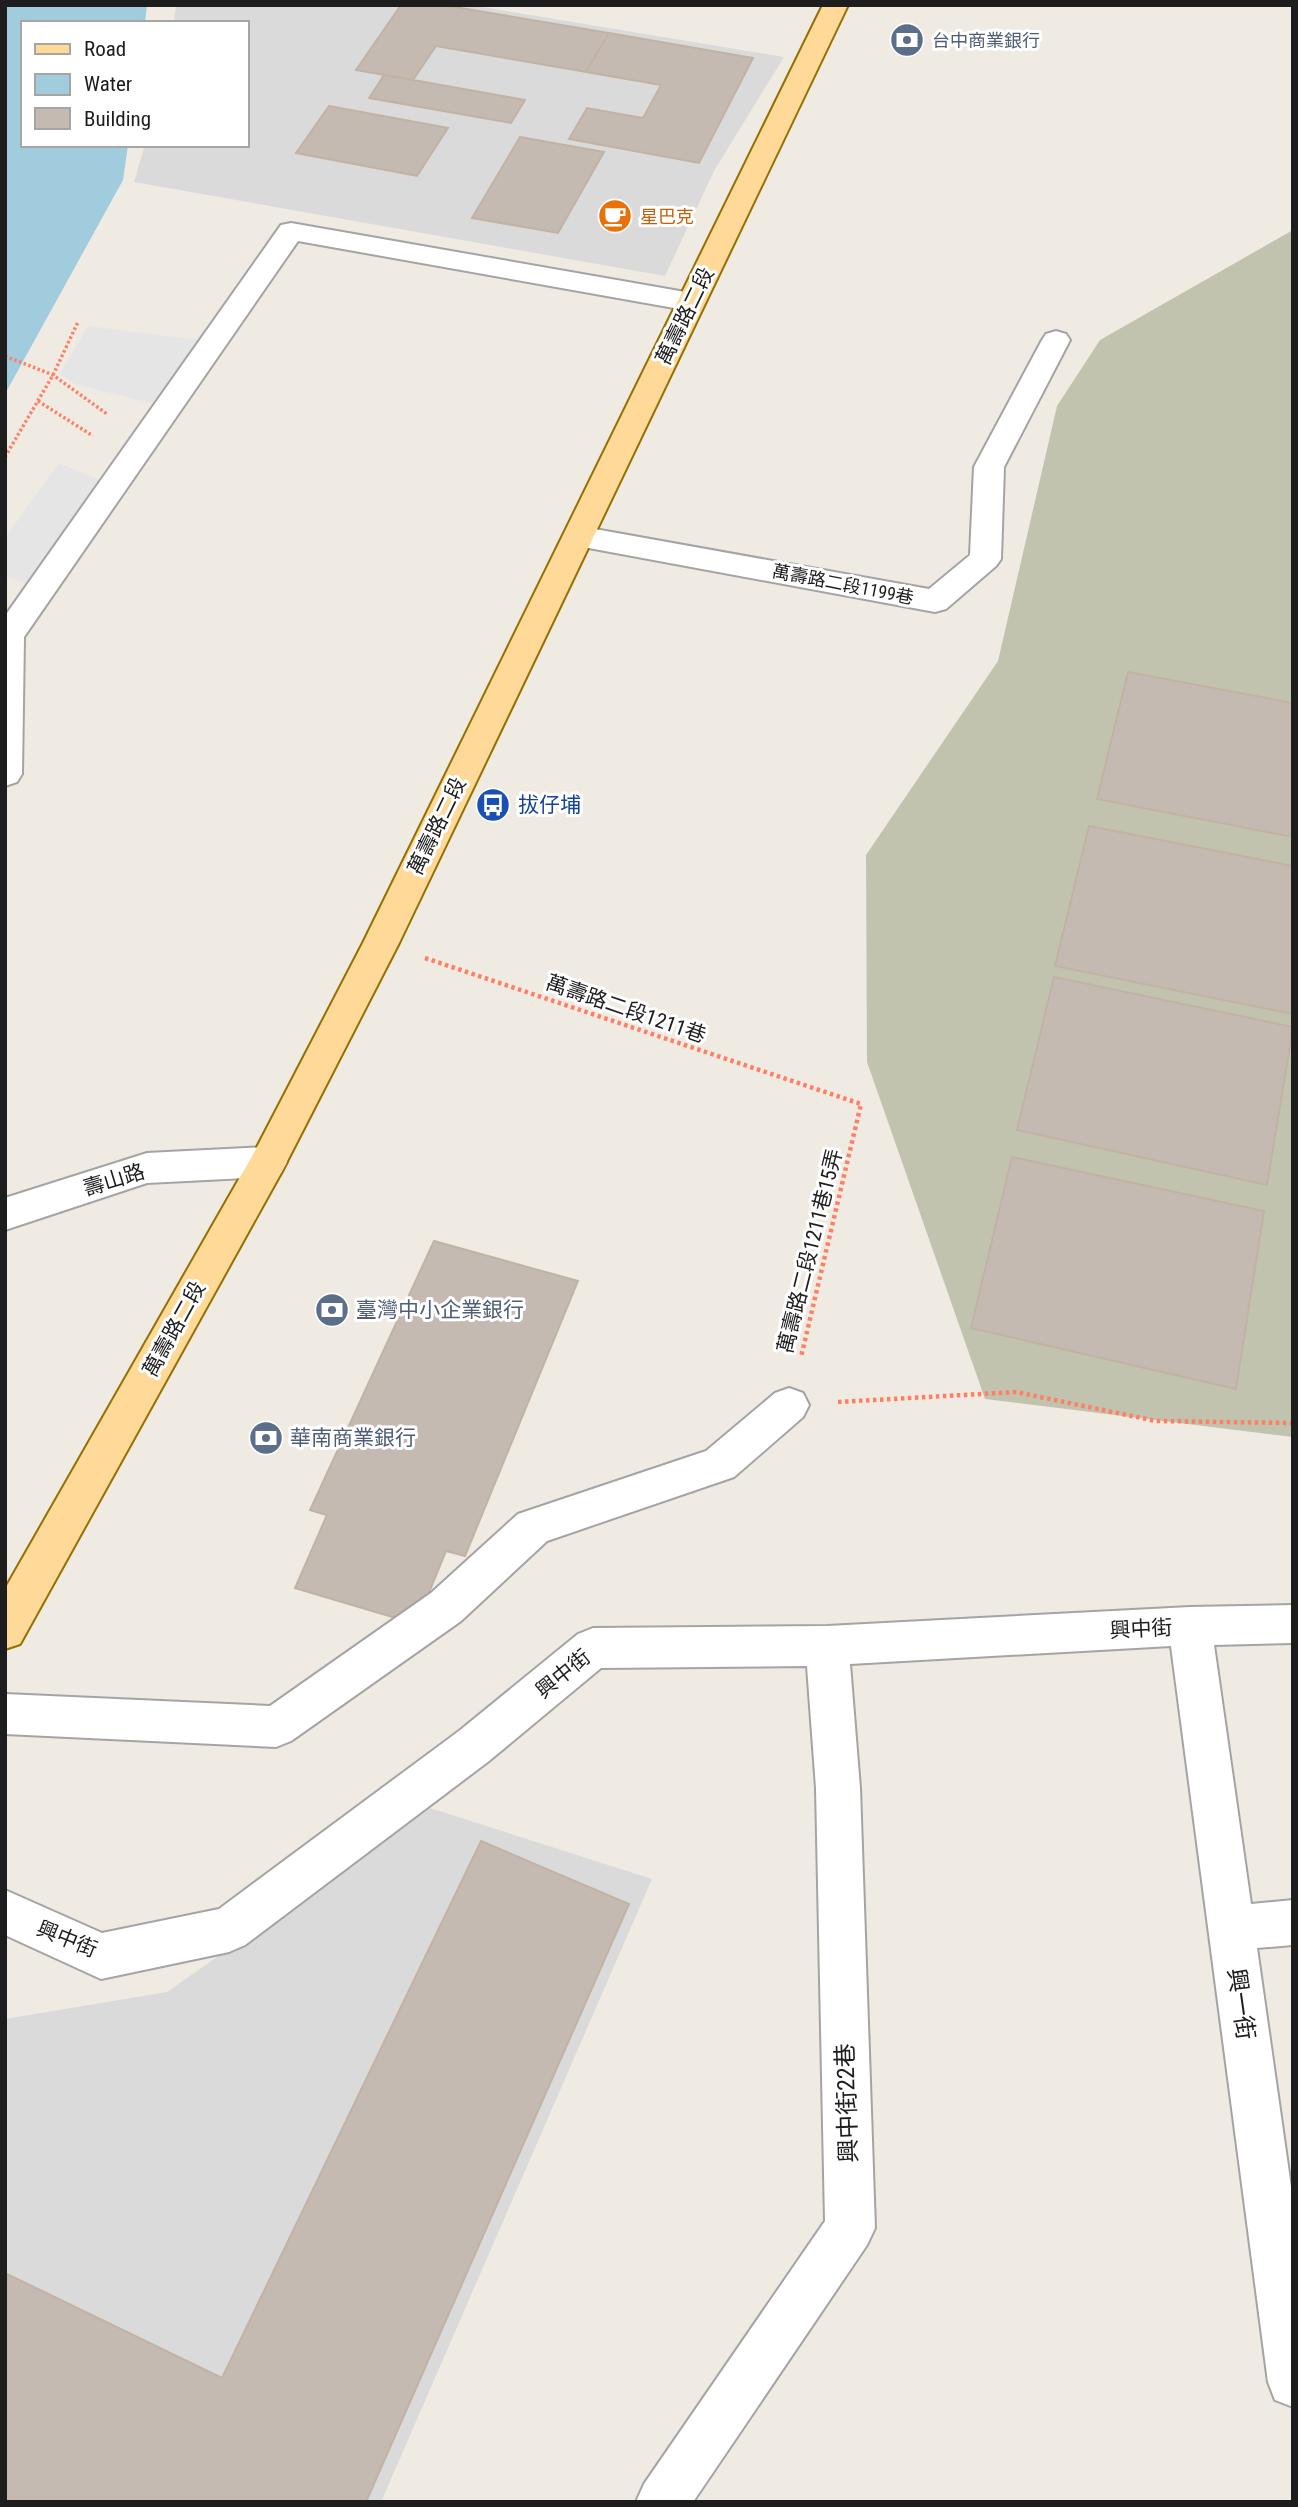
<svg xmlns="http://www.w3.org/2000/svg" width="1298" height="2507" viewBox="0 0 1298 2507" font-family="'Roboto Condensed','Noto Sans TC',sans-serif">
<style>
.residential{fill:#dbdada}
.construction{fill:#c2c3ae}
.parking{fill:#e5e5e5}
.water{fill:#a1ccde}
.building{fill:#c4bab2;stroke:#c1b3a4;stroke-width:2}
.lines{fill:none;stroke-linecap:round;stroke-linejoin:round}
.minor-casing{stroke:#a4a4a4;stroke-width:4}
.major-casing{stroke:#966f00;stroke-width:4}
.path-far1{stroke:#ff7f64;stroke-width:3.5;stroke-dasharray:2.5 2.5;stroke-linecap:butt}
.path{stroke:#ff7f64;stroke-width:4.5;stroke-dasharray:3.5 3.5;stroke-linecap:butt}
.minor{fill:#fff;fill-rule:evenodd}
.major{fill:#ffd997;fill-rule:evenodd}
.labels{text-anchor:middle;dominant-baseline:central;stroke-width:6;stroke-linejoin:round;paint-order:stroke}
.far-service-label{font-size:18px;fill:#4e5e75;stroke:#fff;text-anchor:start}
.far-food-label{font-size:18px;fill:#c56008;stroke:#fff;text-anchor:start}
.far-street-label{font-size:18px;fill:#1d1d1d;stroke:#fff}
.street-label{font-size:21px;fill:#1d1d1d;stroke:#fff}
.transit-label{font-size:21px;fill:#164399;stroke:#fff;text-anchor:start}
.service-label{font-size:21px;fill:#4e5e75;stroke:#fff;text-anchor:start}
.near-street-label{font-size:24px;fill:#1d1d1d;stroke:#fff}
</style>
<rect width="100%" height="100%" fill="#efebe2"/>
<!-- residential -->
<path class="residential" d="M176,5H471L784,57L714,171L665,276L134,182L145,145H247V23H174Z
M430,1808L652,1879L381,2502H5V2019L167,1992Z"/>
<!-- construction -->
<path class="construction" d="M1293,230V1437L985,1399L867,1062L866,855L998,661L1057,406L1100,340Z"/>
<!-- parking -->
<path class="parking" d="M88,326L213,342L167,407L75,384L60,374Z
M59,463L111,485L41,587L5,577V538Z"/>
<!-- water -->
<path class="water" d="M5,5H147L145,23H23V145H128L123,180L5,394Z"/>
<!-- building -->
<path class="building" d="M401,5H443L609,33L586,72L436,46L413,80L356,70Z
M609,33L753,58L699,163L569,139L587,108L643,118L661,85L586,72Z
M384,75L413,80L525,100L511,123L369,98Z
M329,106L448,128L417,176L296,153Z
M520,137L604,152L558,233L472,218Z
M1128,672L1293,703V837L1097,799Z
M1089,826L1293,866V1014L1055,966Z
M1054,977L1293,1027L1267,1185L1017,1130Z
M1012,1157L1264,1211L1236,1389L971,1328Z
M434,1241L578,1281L465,1556L446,1551L416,1624L295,1588L327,1515L310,1510Z
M481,1841L629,1904L366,2502H11L5,2499V2273L222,2378Z"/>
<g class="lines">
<!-- minor casing -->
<g class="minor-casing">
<path id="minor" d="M291,223L691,293L701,296L705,302L701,308L691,311L298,241L24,637L22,774L17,782L5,786V616L281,225Z
M1056,331L1066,334L1070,340L1004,467L1001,559L996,566L946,609L935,612L578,546L567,543L563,536L567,529L578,526L929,589L970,555L974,467L1042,340L1046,334Z
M268,1147L281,1151L287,1162L281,1173L268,1177L147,1183L5,1230V1198L147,1153Z
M789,1388L803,1393L809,1405L803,1417L734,1477L547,1541L461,1621L291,1741L276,1747L5,1734V1694L270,1706L431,1593L518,1514L706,1451L775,1393Z
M1293,1605V1643L1214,1645L1251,1904L1293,1900V1945L1257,1948L1293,2201V2407L1275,2400L1268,2382L1171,1646L850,1664L860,1788L875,2228L867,2245L693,2502H636L644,2484L825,2221L816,1788L807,1666L601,1668L489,1761L245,1945L229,1952L101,1979L5,1935V1890L102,1933L219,1909L459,1731L578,1634L593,1628L827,1626L1190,1607Z"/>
</g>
<!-- major casing -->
<g class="major-casing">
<path id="major" d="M823,5H848L399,943L281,1173L20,1644L5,1649V1589L255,1151L363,943Z"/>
</g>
<!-- path-far1 -->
<path class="path-far1" d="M5,356L53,375L107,414
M38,401L93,436
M5,457L53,375L78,322"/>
<!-- path -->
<path class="path" d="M425,958L861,1104L801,1357
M838,1402L1016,1392L1156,1421L1293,1423"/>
<!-- minor -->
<use href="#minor" class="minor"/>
<!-- major -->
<use href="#major" class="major"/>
</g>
<!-- icons -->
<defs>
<g id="bank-disc" transform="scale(1.75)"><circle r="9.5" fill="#5c6f8a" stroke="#fff"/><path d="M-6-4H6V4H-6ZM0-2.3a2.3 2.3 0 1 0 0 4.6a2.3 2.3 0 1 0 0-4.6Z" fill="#fff"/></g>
<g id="cafe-disc" transform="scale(1.75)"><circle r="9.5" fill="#e8710a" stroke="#fff"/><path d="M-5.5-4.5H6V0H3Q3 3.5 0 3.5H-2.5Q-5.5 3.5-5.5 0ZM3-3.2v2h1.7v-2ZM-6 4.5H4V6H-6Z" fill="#fff"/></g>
<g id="bus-disc" transform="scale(1.75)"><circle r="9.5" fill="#1a4fb4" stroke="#fff"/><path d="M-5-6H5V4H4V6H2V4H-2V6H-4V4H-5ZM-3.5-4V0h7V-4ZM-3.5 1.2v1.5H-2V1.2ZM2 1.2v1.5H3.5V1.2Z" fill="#fff"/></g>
</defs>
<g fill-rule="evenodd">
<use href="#bank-disc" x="907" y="40"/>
<use href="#cafe-disc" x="615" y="216"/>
<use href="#bus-disc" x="493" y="805"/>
<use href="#bank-disc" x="332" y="1310"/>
<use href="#bank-disc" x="266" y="1438"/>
</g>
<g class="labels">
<!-- far-service labels -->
<g class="far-service-label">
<text x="932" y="40">台中商業銀行</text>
</g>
<!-- far-food labels -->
<g class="far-food-label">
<text x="640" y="216">星巴克</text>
</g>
<!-- far-street labels -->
<g class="far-street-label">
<text transform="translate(843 584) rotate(11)">萬壽路二段1199巷</text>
</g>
<!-- street labels -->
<g class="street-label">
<text transform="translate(685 316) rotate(-64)">萬壽路二段</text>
<text transform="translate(437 826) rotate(-64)">萬壽路二段</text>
<text transform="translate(626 1009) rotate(19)">萬壽路二段1211巷</text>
<text transform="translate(114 1180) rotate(-17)">壽山路</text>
<text transform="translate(810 1251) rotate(-76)">萬壽路二段1211巷15弄</text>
<text transform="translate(174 1329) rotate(-61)">萬壽路二段</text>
<text transform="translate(1141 1629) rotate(-3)">興中街</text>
<text transform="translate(563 1674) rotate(-39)">興中街</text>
<text transform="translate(67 1939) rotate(22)">興中街</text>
</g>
<!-- transit labels -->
<g class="transit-label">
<text x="518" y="805">拔仔埔</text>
</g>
<!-- service labels -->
<g class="service-label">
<text x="356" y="1310">臺灣中小企業銀行</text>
<text x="290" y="1438">華南商業銀行</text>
</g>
<!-- near-street labels -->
<g class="near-street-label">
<text transform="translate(1241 2004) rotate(82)">興一街</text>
<text transform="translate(847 2103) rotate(-92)">興中街22巷</text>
</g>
</g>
<!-- border -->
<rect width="1298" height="2507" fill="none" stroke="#1d1d1d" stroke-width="14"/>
<!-- legend -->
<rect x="21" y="21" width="228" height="126" fill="#ffffff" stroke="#a5a5a5" stroke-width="2"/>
<rect x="35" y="44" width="35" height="10" fill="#ffd997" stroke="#a5a5a5" stroke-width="2"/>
<text x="84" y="56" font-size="21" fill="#1d1d1d">Road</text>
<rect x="35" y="74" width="35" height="21" fill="#a1ccde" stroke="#a5a5a5" stroke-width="2"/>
<text x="84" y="91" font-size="21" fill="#1d1d1d">Water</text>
<rect x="35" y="108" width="35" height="21" fill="#c4bab2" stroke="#a5a5a5" stroke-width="2"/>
<text x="84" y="126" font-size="21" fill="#1d1d1d">Building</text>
</svg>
